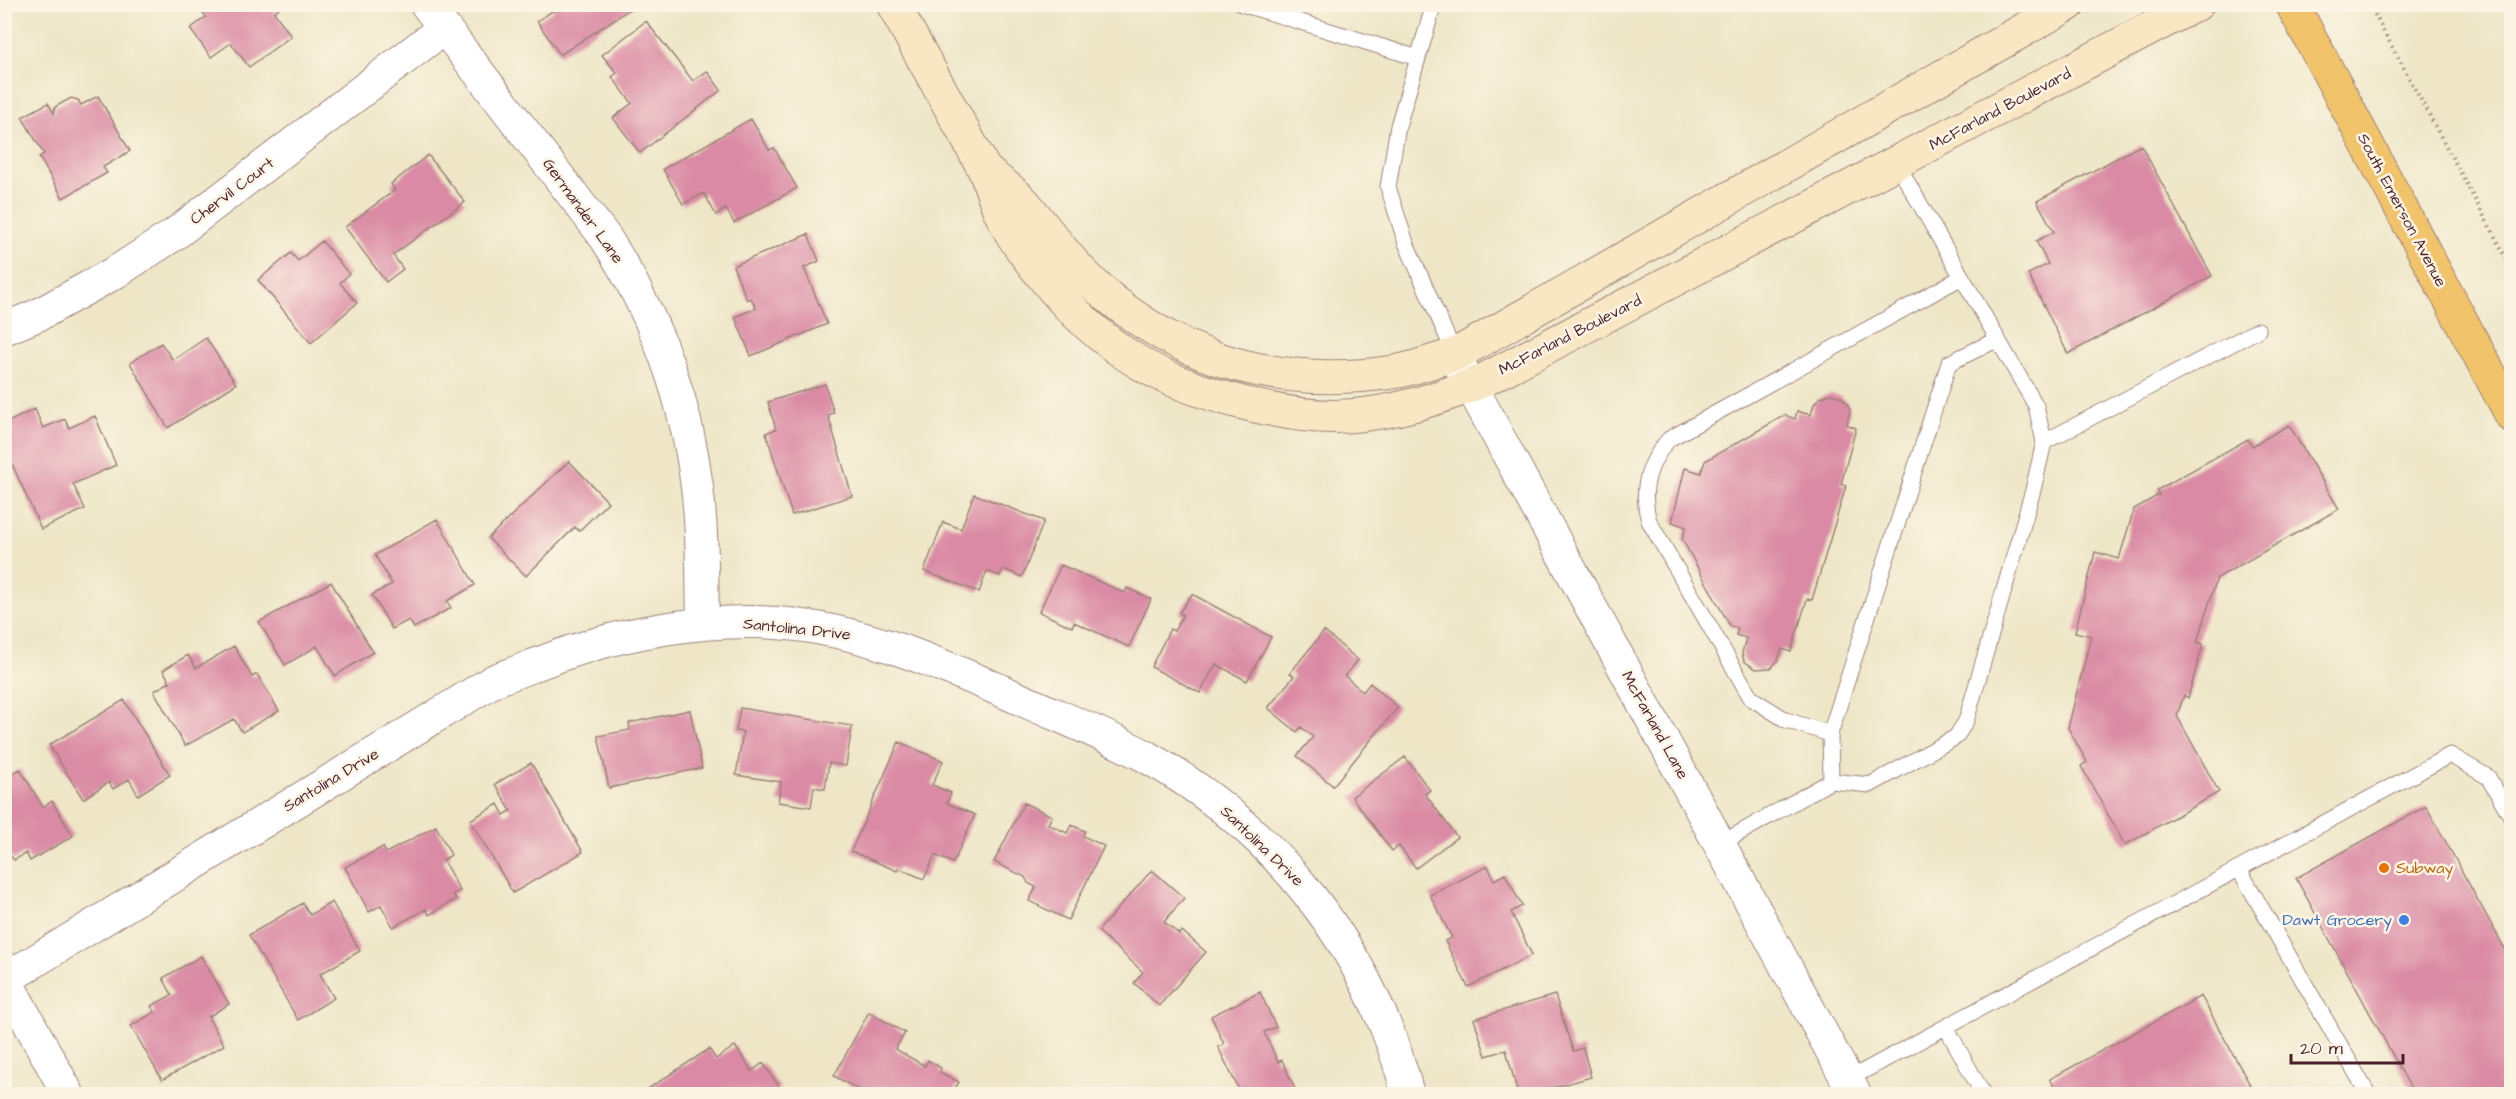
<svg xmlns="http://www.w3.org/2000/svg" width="2516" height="1099" viewBox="0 0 2516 1099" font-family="'Architects Daughter',sans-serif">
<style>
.building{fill:#da8aa4}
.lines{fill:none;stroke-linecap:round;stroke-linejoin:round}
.lane-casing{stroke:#9c8279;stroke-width:17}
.street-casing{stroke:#9c8279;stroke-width:34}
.secondary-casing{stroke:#9c8279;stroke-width:35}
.primary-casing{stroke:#9c8279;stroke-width:35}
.path{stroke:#9c8279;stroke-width:4;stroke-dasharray:1.5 4.5;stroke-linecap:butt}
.lane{stroke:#fff;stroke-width:15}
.street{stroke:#fff;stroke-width:32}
.secondary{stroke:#f9e7c3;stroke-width:33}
.primary{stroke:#f1c36a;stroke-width:33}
.food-dot{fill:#e8710a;stroke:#fcf5e5;stroke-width:2}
.shop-dot{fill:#3f7fe0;stroke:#fcf5e5;stroke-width:2}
.labels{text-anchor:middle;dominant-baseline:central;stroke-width:5;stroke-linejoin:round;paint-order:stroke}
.street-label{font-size:16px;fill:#4a1f2b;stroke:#fcf5e5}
.food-label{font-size:16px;fill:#c56008;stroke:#fcf5e5;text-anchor:start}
.shop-label{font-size:16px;fill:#366cbe;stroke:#fcf5e5;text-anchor:end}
</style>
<rect width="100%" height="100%" fill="#fcf5e5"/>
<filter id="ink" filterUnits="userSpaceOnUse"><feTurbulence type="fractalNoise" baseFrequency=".0167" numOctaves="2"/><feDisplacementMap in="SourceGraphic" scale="12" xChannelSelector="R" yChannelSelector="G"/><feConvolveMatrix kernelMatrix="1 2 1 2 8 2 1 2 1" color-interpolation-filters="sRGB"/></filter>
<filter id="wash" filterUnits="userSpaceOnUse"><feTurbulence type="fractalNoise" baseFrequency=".008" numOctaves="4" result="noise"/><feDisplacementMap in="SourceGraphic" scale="24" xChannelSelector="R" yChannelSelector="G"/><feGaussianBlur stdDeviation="1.35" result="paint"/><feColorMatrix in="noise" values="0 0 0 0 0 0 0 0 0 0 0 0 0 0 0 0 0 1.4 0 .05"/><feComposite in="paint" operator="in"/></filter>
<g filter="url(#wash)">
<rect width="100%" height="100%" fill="#eee6c7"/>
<g id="blocks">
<!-- building -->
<path class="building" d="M197,4H284L274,12L291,36L249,67L231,43L211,57L190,29L206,17Z
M550,5H636L560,55L537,21L554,10Z
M646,21L693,81L707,71L721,90L640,153L613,118L632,103L612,77L617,73L602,55Z
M98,96L130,151L103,167L107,173L63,198L39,157L44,154L22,117L48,103L54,113L55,107L71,98L78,100L81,105Z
M751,119L769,150L774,148L797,188L734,223L726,209L716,215L704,193L683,204L663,169Z
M2141,145L2212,276L2068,354L2028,274L2048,264L2036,241L2054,232L2037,201Z
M428,155L465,202L393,255L403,269L386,282L345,227L395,190L391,184Z
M808,234L819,261L804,268L827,324L751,356L735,317L756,308L751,298L747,300L733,266Z
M322,241L349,274L340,283L357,303L311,343L258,280L291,253L298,261Z
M206,338L236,384L168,428L130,363L161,343L173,360Z
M825,384L834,413L828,415L852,496L792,515L766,433L776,429L768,402Z
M1831,394L1841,397L1847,403L1850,409L1847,425L1856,428L1841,484L1846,486L1812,600L1807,599L1791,652L1782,649L1778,660L1771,668L1756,669L1744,661L1742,653L1746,638L1736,635L1738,628L1730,626L1682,539L1686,527L1672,522L1685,468L1701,473L1705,461L1785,415L1795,419L1797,411L1811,415L1814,404L1821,397Z
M35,409L43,428L65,419L69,428L95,416L116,465L73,484L85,509L41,529L4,446V424Z
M2289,425L2339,509L2217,578L2197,642L2203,644L2188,698L2184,695L2177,716L2219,792L2125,845L2081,766L2087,762L2068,728L2091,636L2075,632L2095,552L2119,559L2134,509L2159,495L2157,490L2248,439L2252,446Z
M569,461L608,502L579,531L575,527L526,576L488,538Z
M974,494L1044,521L1022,577L1003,569L1000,576L987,571L979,592L924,571L943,522L961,529Z
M437,519L475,585L447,601L451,608L414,628L409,620L392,629L372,595L392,584L375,555Z
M1061,565L1125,593L1127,588L1151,599L1129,647L1074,622L1072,627L1039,612Z
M331,582L373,652L335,676L317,646L285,665L259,622Z
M1192,594L1271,637L1247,681L1216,664L1200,693L1151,667L1170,629L1174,631L1183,615L1179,613Z
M1324,631L1358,660L1345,676L1363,692L1370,683L1398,707L1333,786L1297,756L1313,737L1301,727L1297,732L1268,708L1294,676L1290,673Z
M234,646L252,677L257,674L279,711L242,732L234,719L185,746L154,691L170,682L163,670L188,655L196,668Z
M124,700L170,775L138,795L129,779L113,789L109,782L83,799L49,745Z
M740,708L852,726L846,766L829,763L825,789L814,787L811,807L778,802L781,782L736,775L743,732L736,731Z
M690,710L702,768L609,788L598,736L630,730L629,723Z
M899,742L943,761L932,785L951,793L947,803L975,815L953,863L935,855L924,879L898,868L897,871L851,851Z
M1405,757L1430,790L1425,794L1457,837L1416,868L1399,846L1392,851L1352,797Z
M531,763L583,852L513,893L470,820L498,804L504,815L511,811L495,784Z
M20,769L43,807L52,801L73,836L30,861L26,853L14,860L4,848V778Z
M1024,803L1052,816L1048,824L1067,833L1071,825L1085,831L1083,836L1104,846L1068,920L1029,901L1036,887L1028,883L1025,877L994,862Z
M2426,806L2512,962V1094H2414L2296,878Z
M436,826L451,855L443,860L460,891L453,894L456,899L429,915L426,909L393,927L381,905L369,912L345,867L383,847L386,853Z
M1488,866L1494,880L1505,874L1522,906L1511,912L1532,955L1468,987L1445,941L1452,938L1430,895Z
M1152,870L1184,898L1164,922L1179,934L1182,931L1206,952L1159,1006L1134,983L1143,972L1098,931Z
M332,902L360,951L320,974L334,998L298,1020L249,935L303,903L310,915Z
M201,956L229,1004L208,1017L224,1045L162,1080L131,1026L155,1012L151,1006L172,995L163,978Z
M1260,992L1276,1027L1264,1032L1278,1062L1282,1060L1295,1089L1283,1094H1241L1218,1047L1224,1044L1211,1016Z
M1555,995L1573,1051L1583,1048L1591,1077L1532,1094H1518L1506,1050L1486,1056L1474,1019Z
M2201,996L2255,1094H2059L2050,1079Z
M869,1012L905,1033L895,1049L925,1066L928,1060L941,1068L940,1072L959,1082L952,1094H866L834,1076Z
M735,1046L752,1071L763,1063L780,1088L770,1094H640L709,1049L716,1059Z"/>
</g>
</g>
<g filter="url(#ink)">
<use href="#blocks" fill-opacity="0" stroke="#9c8279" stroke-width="1.5"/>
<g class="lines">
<!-- lane casing -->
<g class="lane-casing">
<path id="lane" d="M1242,4L1418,58
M1434,4L1398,126L1388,187L1406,243L1455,355
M2507,4L2512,13
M2044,442L2258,330
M1830,734L1786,720L1751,698L1649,521C1640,490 1648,463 1669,439L1962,277
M1831,781L1830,734L1949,363L1998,339
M1720,844L1831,781L1870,785L1956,737L1966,721L2033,490L2044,442L2036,406L1897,164
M2239,869L2368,1094
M1946,1027L1983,1094
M1847,1080L2450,755L2488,777L2512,818"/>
</g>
<!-- street casing -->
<g class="street-casing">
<path id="street" d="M426,4L605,237C654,313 686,397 697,487C703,532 702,579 703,624
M4,329L40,314L116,272L175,234L444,28
M1458,362L1855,1094
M5,979L68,1094
M4,980L495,680C523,670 550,658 579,649C635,631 699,621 757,622C848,624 930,659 1011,695C1055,715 1102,733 1145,756C1277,829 1370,949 1408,1094"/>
</g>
<!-- secondary casing -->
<g class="secondary-casing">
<path id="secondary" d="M893,4C923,59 954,113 983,167C991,184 995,202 1003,218C1013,238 1027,257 1041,274C1068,308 1101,340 1138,362C1189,393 1288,420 1347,416C1395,413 1438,399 1482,381L2197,4
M986,171C999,182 1017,193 1027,206C1050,234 1071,264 1098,288C1184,364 1282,388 1394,372C1414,369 1434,360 1455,355L2069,4"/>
</g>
<!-- primary casing -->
<g class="primary-casing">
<path id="primary" d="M2292,4L2512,416"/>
</g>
<!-- path -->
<path class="path" d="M2369,4L2512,268"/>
<!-- lane -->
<use href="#lane" class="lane"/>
<!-- street -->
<use href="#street" class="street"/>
<!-- secondary -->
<use href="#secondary" class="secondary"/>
<!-- primary -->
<use href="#primary" class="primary"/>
</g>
</g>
<!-- markers -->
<circle class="food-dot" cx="2384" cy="868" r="6"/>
<circle class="shop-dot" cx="2404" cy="920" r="6"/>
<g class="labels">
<!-- street labels -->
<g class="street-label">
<text transform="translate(2000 109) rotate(-28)">McFarland Boulevard</text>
<text transform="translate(232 191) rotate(-37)">Chervil Court</text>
<text transform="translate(2402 210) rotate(62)">South Emerson Avenue</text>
<text transform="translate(583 211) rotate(54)">Germander Lane</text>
<text transform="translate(1570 335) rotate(-27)">McFarland Boulevard</text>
<text transform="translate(797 629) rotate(6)">Santolina Drive</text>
<text transform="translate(1655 725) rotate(61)">McFarland Lane</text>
<text transform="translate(331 780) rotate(-31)">Santolina Drive</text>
<text transform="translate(1262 846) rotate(44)">Santolina Drive</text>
</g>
<!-- food labels -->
<g class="food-label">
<text x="2396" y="868">Subway</text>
</g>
<!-- shop labels -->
<g class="shop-label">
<text x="2392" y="920">Dawt Grocery</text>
</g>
</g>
<!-- margin -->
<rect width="2516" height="1099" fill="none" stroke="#fcf5e5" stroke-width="24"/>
<!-- scale -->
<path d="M2291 1054v9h112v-9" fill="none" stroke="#4a1f2b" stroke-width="3"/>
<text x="2300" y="1054" font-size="18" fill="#4a1f2b" stroke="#fcf5e5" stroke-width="4.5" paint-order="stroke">20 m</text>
</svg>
